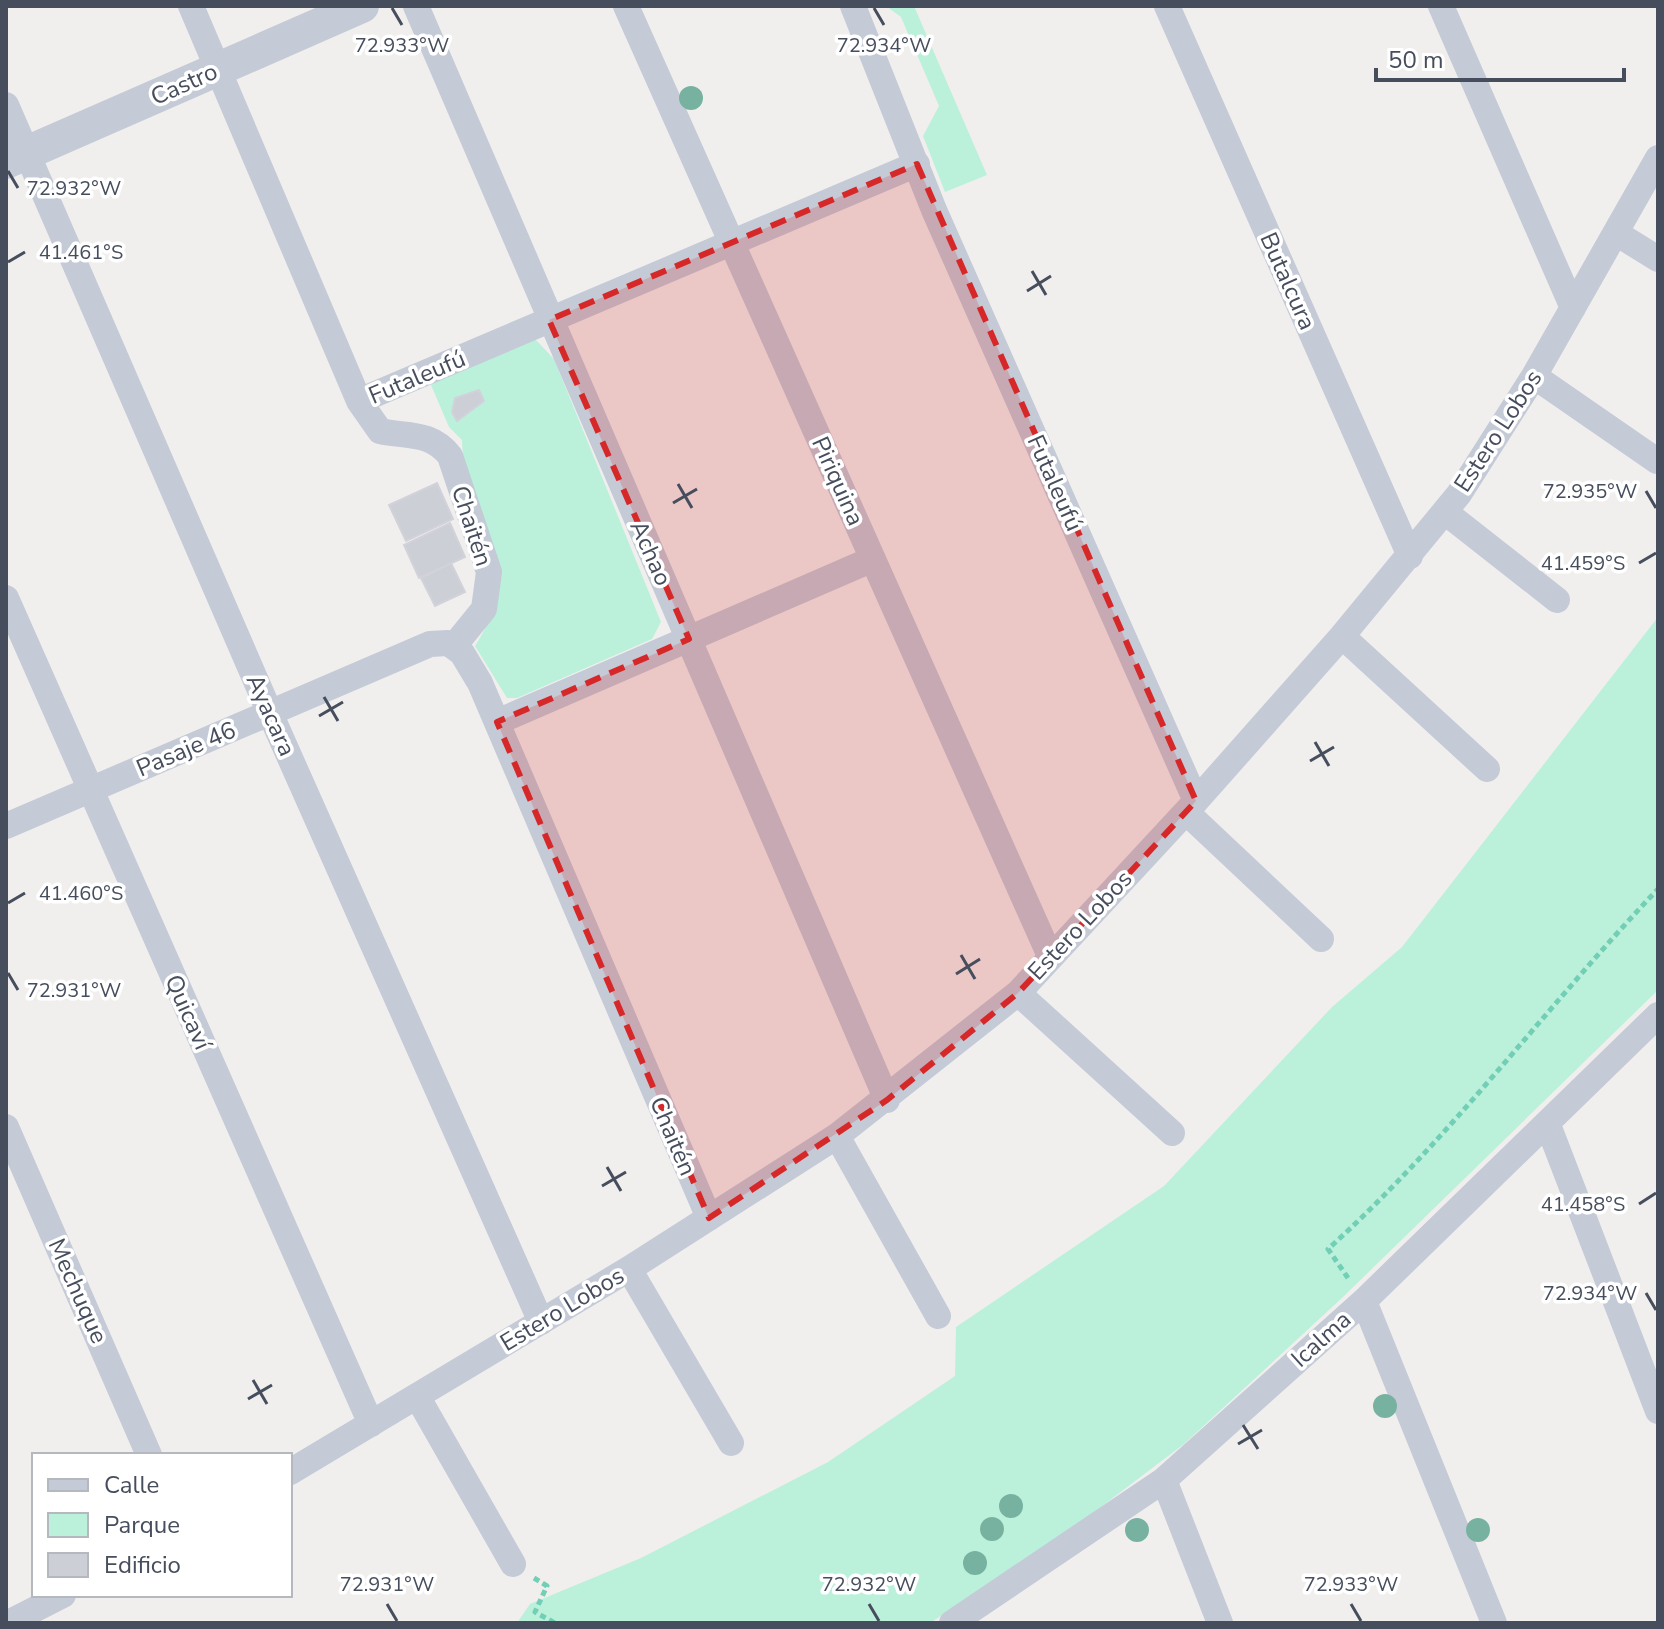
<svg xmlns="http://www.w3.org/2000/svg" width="1664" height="1629" viewBox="0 0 1664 1629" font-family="'Nunito Sans',sans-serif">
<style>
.green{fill:#bbf0db}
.building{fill:#cdcfd6;stroke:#d2d2da;stroke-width:2}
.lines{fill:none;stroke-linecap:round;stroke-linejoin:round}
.path{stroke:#72cfb6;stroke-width:5;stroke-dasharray:6 4;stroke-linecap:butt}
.minor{stroke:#c4cad6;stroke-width:26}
.tertiary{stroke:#c4cad6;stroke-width:34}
.tree{fill:#77b2a1}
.marked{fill:#d62828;fill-opacity:0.2;stroke:#d62828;stroke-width:6;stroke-dasharray:16 10;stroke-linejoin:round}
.ticks{fill:none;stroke:#464d5c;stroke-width:3}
.labels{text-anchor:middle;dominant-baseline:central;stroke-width:7;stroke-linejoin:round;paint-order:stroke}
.street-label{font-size:24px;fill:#464d5c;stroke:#fff}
.ticks-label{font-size:20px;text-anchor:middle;fill:#464d5c;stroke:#fff;stroke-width:7;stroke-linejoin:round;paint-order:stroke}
</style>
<rect width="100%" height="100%" fill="#f1efee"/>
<!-- green -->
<path class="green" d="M886,6H914L987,175L945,192L923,136L939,106L901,17Z
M526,338L536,340L554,359L661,622L652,639L517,698H507L475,646C535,554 463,525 462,440L449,427L431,385L444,375Z
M1658,617V990L1343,1297L1184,1444L1052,1544L930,1623H517L530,1604L641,1558L828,1462L955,1376L956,1327L1164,1186L1332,1007L1402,947Z"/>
<!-- building -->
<path class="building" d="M479,390L484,401L457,421L452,412L455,398Z
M437,483L453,519L406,541L389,505Z
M450,523L465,557L419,578L404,545Z
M451,563L465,592L435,606L421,578Z"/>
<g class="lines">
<!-- path -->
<path class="path" d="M1348,1278L1328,1249C1449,1140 1546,1007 1658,889
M534,1578L547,1586L535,1612L555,1623"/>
<!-- minor -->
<path class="minor" d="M191,6L359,401L380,431C407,437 431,431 450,456L489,572L484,609L454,646
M416,6L887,1100
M626,6L1050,956
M853,6L934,210L1196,801
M1167,6L1410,556
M1441,6L1573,308
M6,105L270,713L541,1322
M1616,233L1658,259
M1534,376L1657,461
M359,401L917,164
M1445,512L1557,600
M6,598L371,1424
M1342,636L1487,769
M497,722L873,559
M1186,812L1321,939
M6,826L430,644L448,643L462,653L480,683L709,1218
M1018,993L1172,1133
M1548,1125L1658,1411
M6,1127L149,1455
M837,1136L938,1316
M629,1269L731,1443
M1364,1301L1494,1623
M417,1396L513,1564
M290,1472L629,1269L837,1136L1018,993L1196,801L1342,636L1459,494L1534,376L1658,158
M1164,1480L1220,1623
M8,1623L63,1595
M952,1623L1164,1480L1364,1301L1658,1015"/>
<!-- tertiary -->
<path class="tertiary" d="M6,162L362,6"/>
</g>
<!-- trees -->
<g class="tree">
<circle cx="691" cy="98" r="12"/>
<circle cx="1385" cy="1406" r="12"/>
<circle cx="1011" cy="1506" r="12"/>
<circle cx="992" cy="1529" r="12"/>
<circle cx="1137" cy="1530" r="12"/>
<circle cx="1478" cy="1530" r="12"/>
<circle cx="975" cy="1563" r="12"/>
</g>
<!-- marked area -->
<path class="marked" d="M917,164L1196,801L1018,993L887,1100L709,1218L497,722L689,639L549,320Z"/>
<!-- ticks -->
<path class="ticks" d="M392,8L402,25M874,8L884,25M8,171L18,188M8,262L25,252M1032,271L1046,295M1027,291L1051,276M678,484L692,508M1646,491L1656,508M673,503L697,489M1639,563L1656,553M324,697L338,721M319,716L343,702M1315,742L1329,766M1310,761L1334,747M8,903L25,893M961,955L975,979M8,973L18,990M956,974L980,959M607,1167L621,1191M602,1186L626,1172M1639,1204L1656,1193M1646,1293L1656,1310M253,1380L267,1404M248,1399L272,1385M1243,1425L1258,1449M1238,1444L1262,1430M387,1604L397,1621M869,1604L879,1621M1351,1604L1361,1621"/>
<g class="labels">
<!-- street labels -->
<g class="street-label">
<text transform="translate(184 84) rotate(-24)">Castro</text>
<text transform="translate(1288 281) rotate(66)">Butalcura</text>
<text transform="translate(417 377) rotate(-23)">Futaleufú</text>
<text transform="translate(1498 431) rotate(-57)">Estero Lobos</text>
<text transform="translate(838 481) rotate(66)">Piriquina</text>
<text transform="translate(1055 483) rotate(66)">Futaleufú</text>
<text transform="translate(472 526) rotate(72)">Chaitén</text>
<text transform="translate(651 553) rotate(66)">Achao</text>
<text transform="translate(271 715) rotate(66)">Ayacara</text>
<text transform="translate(186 749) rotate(-23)">Pasaje 46</text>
<text transform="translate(1080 925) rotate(-47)">Estero Lobos</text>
<text transform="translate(188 1012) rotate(66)">Quicaví</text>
<text transform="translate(673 1136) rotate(67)">Chaitén</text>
<text transform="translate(78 1291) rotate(66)">Mechuque</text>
<text transform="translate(562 1309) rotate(-31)">Estero Lobos</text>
<text transform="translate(1321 1339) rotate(-42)">Icalma</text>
</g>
</g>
<g class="ticks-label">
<text x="402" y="52">72.933°W</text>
<text x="884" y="52">72.934°W</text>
<text x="74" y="195">72.932°W</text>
<text x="81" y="259">41.461°S</text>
<text x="1590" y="498">72.935°W</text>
<text x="1583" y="570">41.459°S</text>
<text x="81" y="900">41.460°S</text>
<text x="74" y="997">72.931°W</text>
<text x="1583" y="1211">41.458°S</text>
<text x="1590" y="1300">72.934°W</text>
<text x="387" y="1591">72.931°W</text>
<text x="869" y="1591">72.932°W</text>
<text x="1351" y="1591">72.933°W</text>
</g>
<!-- border -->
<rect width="1664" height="1629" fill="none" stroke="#464d5c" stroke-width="16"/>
<!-- legend -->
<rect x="32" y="1453" width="260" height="144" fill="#ffffff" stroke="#b5b8be" stroke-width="2"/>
<rect x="48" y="1479" width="40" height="12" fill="#c4cad6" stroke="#b5b8be" stroke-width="2"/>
<text x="104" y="1493" font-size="24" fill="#464d5c">Calle</text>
<rect x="48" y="1513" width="40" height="24" fill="#bbf0db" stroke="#b5b8be" stroke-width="2"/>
<text x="104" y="1533" font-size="24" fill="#464d5c">Parque</text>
<rect x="48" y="1553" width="40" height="24" fill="#cdcfd6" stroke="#b5b8be" stroke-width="2"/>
<text x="104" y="1573" font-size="24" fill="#464d5c">Edificio</text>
<!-- scale -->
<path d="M1376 68v12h248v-12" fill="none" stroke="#464d5c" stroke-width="4"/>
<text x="1388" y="68" font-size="24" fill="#464d5c" stroke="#ffffff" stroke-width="6" paint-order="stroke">50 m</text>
</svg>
